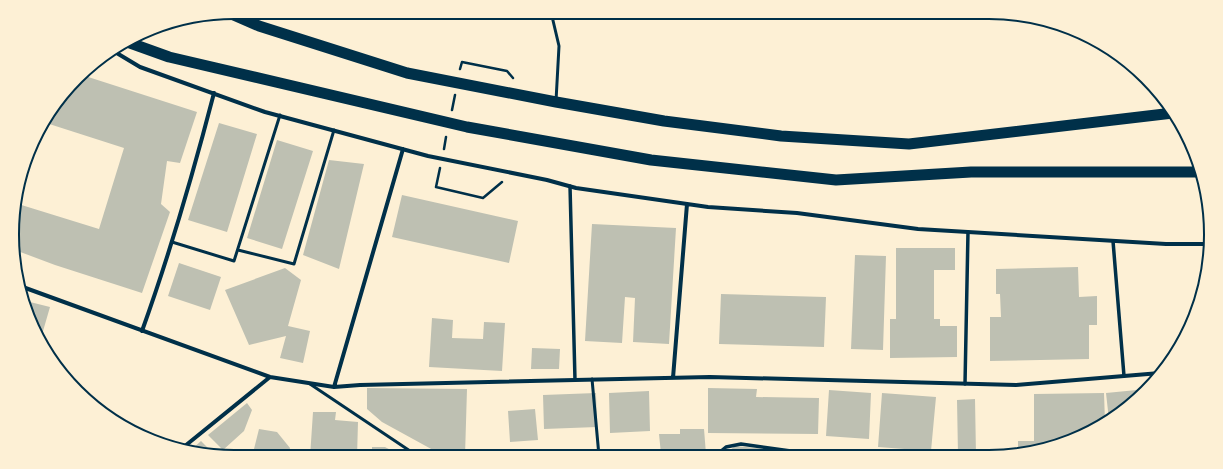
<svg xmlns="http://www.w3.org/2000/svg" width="1223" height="469" viewBox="0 0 1223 469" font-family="Rubik,sans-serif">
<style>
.building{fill:#bec0b2}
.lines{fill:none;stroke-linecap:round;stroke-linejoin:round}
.path{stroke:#003049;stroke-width:2.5}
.service{stroke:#003049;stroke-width:3}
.pedestrian{stroke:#003049;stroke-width:3.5}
.minor{stroke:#003049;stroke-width:4}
.trunk{stroke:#003049;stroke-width:11}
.rim{fill:none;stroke:#003049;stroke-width:2}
</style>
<rect width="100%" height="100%" fill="#fdf0d5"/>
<!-- building -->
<path class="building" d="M82,75L197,112L180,163L167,161L161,204L170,212L142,293L55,265L15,250V203L99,229L124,148L43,122Z
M219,123L257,134L227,232L188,220Z
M277,140L313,151L282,249L247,238Z
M329,160L364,164L339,269L303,255Z
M402,195L518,221L509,263L392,237Z
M592,224L676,228L669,344L633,342L635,298L625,297L622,343L585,341Z
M896,248H955V270H934V319H940V326H957V357L890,358V319H896Z
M855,255L886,256L883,350L851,349Z
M179,263L221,277L210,310L168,296Z
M1078,267L1079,297L1097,296V325H1089V359L990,361V317H1001L1000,294H996V269Z
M285,268L301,280L288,326L310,331L303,363L280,358L286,336L249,345L225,290Z
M721,294L826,297L824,347L719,344Z
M26,301L50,307L41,338Z
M432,318L453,320L452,338L483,339L484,322L505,323L502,371L429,367Z
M532,348L560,349L559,369H531Z
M367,388L467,389L465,456H444L382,422L367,409Z
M708,388L757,389L756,397L819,398L818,434L708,433Z
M1147,389L1135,402L1109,420L1106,393Z
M829,390L871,393L869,439L826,436Z
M649,391L650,431L610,433L609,393Z
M596,393L597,427L544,429L543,395Z
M882,393L936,397L931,451L878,447Z
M1104,393L1105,422L1087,434L1065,441H1053V444L1018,455H998V449L1018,448V441H1034V394Z
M975,399L976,455H958L957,400Z
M247,403L252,410L244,431L223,450L208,435Z
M535,409L538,440L510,442L508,411Z
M313,412H336L335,420L358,422L357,457H310Z
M259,429L277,432L290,448L288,457H252Z
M680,429H704L706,454L705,456H651L661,454L659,434H680Z
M201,441L214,454L190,451Z
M735,446L779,450L778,456H723Z
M372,447H385L404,457H372Z
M538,453V456H507V454Z"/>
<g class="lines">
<!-- path -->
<path class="path" d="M460,69L462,62L507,71L513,78
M452,110L455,95
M444,149L446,137
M440,168L436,187L483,198L502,182"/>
<!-- service -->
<path class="service" d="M551,12L559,46L556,101
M172,242L234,261L280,115
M238,250L294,264L334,130
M592,379L599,456
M310,384L419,457"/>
<!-- pedestrian -->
<path class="pedestrian" d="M570,186L575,380
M1113,241L1124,376
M965,384L968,232
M715,456L726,447L741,444L827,456"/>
<!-- minor -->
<path class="minor" d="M115,52L140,67L265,112L428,156L547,180L576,188L708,207L797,213L918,229L1166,244H1207
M20,286L270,377L334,387L360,385L710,377L1016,385L1160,373
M142,331C170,253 193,174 214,93
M673,378L687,204
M334,387L403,149
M180,450L270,377"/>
<!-- trunk -->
<path class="trunk" d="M229,13L259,26L407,73L556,102L664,121L781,136L909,144L1173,113
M130,43L169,57L467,127L651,160L836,180L971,172H1198"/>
</g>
<!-- crop -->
<path d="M0 0H1223V469H0ZM234 19H989A215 215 0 0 1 1204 234V235A215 215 0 0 1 989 450H234A215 215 0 0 1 19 235V234A215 215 0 0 1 234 19Z" fill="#fdf0d5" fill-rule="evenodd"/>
<path class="rim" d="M234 19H989A215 215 0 0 1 1204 234V235A215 215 0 0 1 989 450H234A215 215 0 0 1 19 235V234A215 215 0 0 1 234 19Z"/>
</svg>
